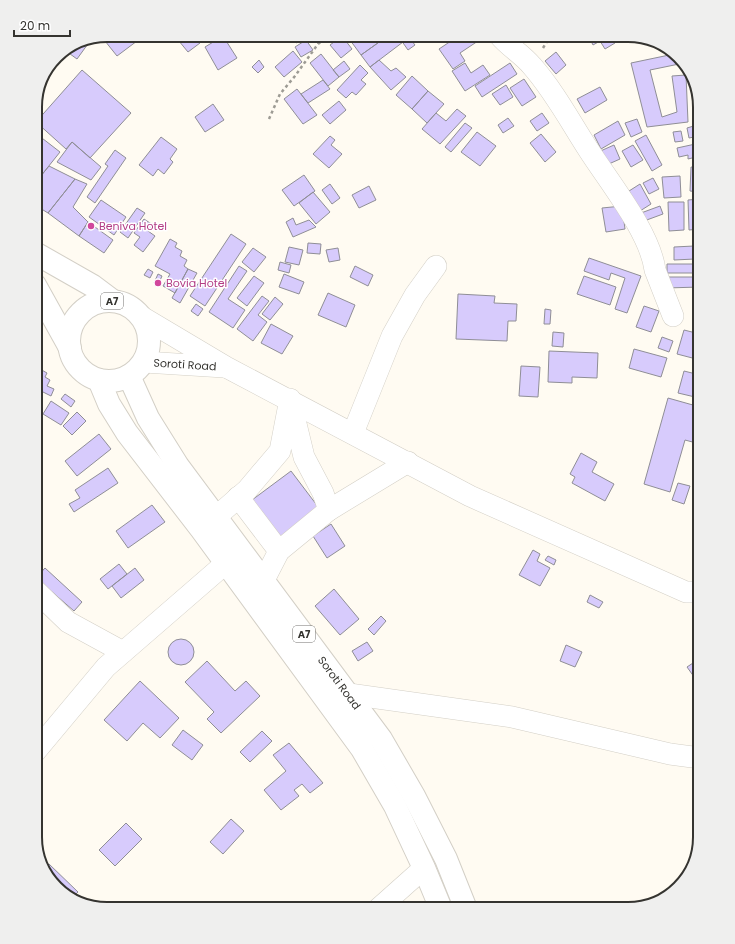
<svg xmlns="http://www.w3.org/2000/svg" width="735" height="944" viewBox="0 0 735 944" font-family="Poppins,sans-serif">
<style>
.building{fill:#d7cbfc;stroke:#8f8e96}
.lines{fill:none;stroke-linecap:round;stroke-linejoin:round}
.minor-casing{stroke:#d3cfc6;stroke-width:22}
.major-casing{stroke:#d3cfc6;stroke-width:24}
.path{stroke:#9d9b94;stroke-width:2.5;stroke-dasharray:3 3;stroke-linecap:butt}
.minor{stroke:#fff;stroke-width:21}
.major{stroke:#fff;stroke-width:22}
.hotel-dot{fill:#d1479c;stroke:#fff;stroke-width:1.5}
.labels{text-anchor:middle;dominant-baseline:central;stroke-width:3;stroke-linejoin:round;paint-order:stroke}
.shield{fill:#fff;stroke:#72716e;stroke-width:1}
.shield-label{font-size:10px;font-weight:bold;fill:#353430}
.hotel-label{font-size:11px;fill:#b23c85;stroke:#fff;text-anchor:start}
.street-label{font-size:11px;fill:#353430;stroke:#fff}
.rim{fill:none;stroke:#353430;stroke-width:2}
</style>
<rect width="100%" height="100%" fill="#fffbf2"/>
<!-- building -->
<path class="building" d="M112,35H133L137,41L117,56L105,41Z
M174,35H196L194,37L200,43L188,52Z
M294,35H303L305,38L296,43L292,37Z
M347,35H356L350,40Z
M356,35H360L364,40L371,35H389L361,55L350,40Z
M389,35H398L403,42L370,67L361,55Z
M407,35L415,45L408,50L401,40Z
M460,35H483L484,37L460,53L465,61L453,69L439,49Z
M510,35H533L519,46Z
M588,35H610L615,43L605,49L600,41L593,45Z
M223,36L237,58L218,70L205,47Z
M342,36L352,49L341,58L330,45Z
M306,40L313,50L301,57L295,47Z
M90,41L77,59L66,51Z
M293,51L302,62L284,77L275,67Z
M556,52L566,65L556,74L545,61Z
M321,54L339,77L328,86L310,63Z
M674,54L684,63L650,70L662,117L677,112L672,76L686,75L688,122L647,127L631,63Z
M259,60L264,67L258,73L252,67Z
M379,60L391,71L396,68L406,77L391,90L370,67Z
M344,61L350,69L339,77L333,70Z
M465,63L471,73L483,65L490,75L465,91L452,71Z
M510,63L517,74L482,97L475,86Z
M360,65L368,73L361,80L366,84L356,95L352,92L346,98L337,90Z
M82,70L131,113L90,158L72,142L66,149L36,122Z
M412,76L428,91L412,109L396,95Z
M524,79L536,97L522,106L510,88Z
M323,80L330,89L308,103L301,94Z
M506,85L513,97L500,105L492,94Z
M600,87L607,100L585,113L577,99Z
M297,89L317,115L303,124L284,99Z
M428,91L444,104L427,123L412,109Z
M339,101L346,110L330,124L322,115Z
M213,104L224,120L205,132L195,117Z
M457,109L466,116L440,144L422,129L436,113L446,121Z
M542,113L549,123L537,131L530,121Z
M508,118L514,126L503,133L498,125Z
M637,119L642,132L631,137L625,123Z
M618,121L625,135L601,149L594,135Z
M465,123L472,128L451,152L445,147Z
M697,125H700V139L699,136L689,138L687,128Z
M681,131L683,141L675,142L673,132Z
M477,132L496,146L480,166L461,152Z
M541,134L556,152L545,162L530,143Z
M38,135L60,152L36,182L35,139Z
M646,135L662,165L652,171L635,141Z
M330,136L335,140L331,145L342,154L329,168L313,154Z
M161,137L177,149L170,159L173,162L164,174L158,169L153,176L139,165Z
M72,142L101,167L91,180L57,162Z
M700,143V156L688,159V155L679,157L677,148Z
M614,145L620,159L602,167L596,153Z
M633,145L643,160L631,167L622,151Z
M115,150L126,158L95,203L87,197L108,166L105,164Z
M49,166L75,179L48,213L35,205V181L36,182Z
M691,167L698,168L697,176H700V192L690,191Z
M304,175L315,191L294,206L282,190Z
M680,176L681,197L664,198L662,177Z
M653,178L659,189L649,194L643,183Z
M75,179L87,184L73,207L88,222L79,236L48,213Z
M330,184L340,198L332,204L322,190Z
M640,184L651,204L640,211L629,191Z
M369,186L376,200L359,208L352,195Z
M313,192L330,212L316,224L299,203Z
M700,199V229L689,230L688,200Z
M101,200L126,217L114,235L89,217Z
M668,202H684V230L669,231Z
M622,206L625,229L606,232L602,208Z
M660,206L663,214L644,221L641,213Z
M137,208L145,213L128,238L120,232Z
M293,218L296,225L309,220L316,227L293,237L286,222Z
M144,219L153,225L148,231L155,236L143,252L134,245L140,237L134,233Z
M88,222L113,240L104,253L79,236Z
M231,234L246,244L205,306L190,296Z
M170,239L177,243L175,247L182,251L180,256L187,260L184,266L188,269L175,293L163,286L170,274L155,266Z
M308,243L321,244L320,254L307,253Z
M694,246L695,259L674,260V247Z
M289,247L303,250L299,265L285,262Z
M253,248L266,257L254,272L242,262Z
M338,248L340,260L329,262L326,250Z
M589,258L641,276L627,313L615,309L625,278L611,273L609,280L584,271Z
M280,262L291,265L289,273L278,270Z
M667,264H700V273H667Z
M239,266L247,271L228,299L245,310L233,328L209,312Z
M355,266L373,275L368,286L350,277Z
M148,269L153,272L150,278L144,275Z
M188,269L197,273L180,303L172,298Z
M158,274L162,276L158,285L154,283Z
M284,274L304,282L299,294L279,287Z
M254,276L264,283L247,306L237,298Z
M584,276L616,287L610,305L577,294Z
M666,277H700V287L666,288Z
M328,293L355,305L346,327L318,315Z
M458,294L495,296L494,303L517,304L516,321H508L507,341L456,339Z
M262,296L269,301L258,315L267,322L253,341L237,329Z
M275,297L283,304L270,320L262,314Z
M196,304L203,309L198,316L191,311Z
M644,306L659,311L651,332L636,327Z
M545,309L551,310L550,324H544Z
M271,324L293,336L282,354L261,343Z
M684,330L700,334V360L677,354Z
M553,332L564,333L563,347L552,346Z
M662,337L673,341L669,352L658,348Z
M634,349L667,358L661,377L629,368Z
M549,351L598,353L597,378L572,377V383L548,382Z
M521,366L540,367L538,397L519,396Z
M40,369L47,373L45,377L50,380L47,386L54,389L51,396L35,388V378Z
M684,371L700,375L695,397L678,393Z
M65,394L75,401L71,407L61,399Z
M668,398L700,407V444L685,440L670,492L644,484Z
M51,401L69,413L61,425L43,414Z
M77,412L86,421L72,435L63,426Z
M99,434L111,449L77,476L65,461Z
M581,453L597,462L592,472L614,484L605,501L572,483L575,477L570,474Z
M108,468L118,483L74,512L69,504L80,498L75,490Z
M291,471L319,508L281,537L252,500Z
M678,483L690,486L684,504L672,500Z
M698,487H700V509L693,507Z
M152,505L165,522L128,548L116,531Z
M331,524L345,546L327,558L313,536Z
M533,550L540,554L537,561L550,568L540,586L519,575Z
M548,556L556,560L554,565L545,560Z
M119,564L127,574L108,589L100,579Z
M45,568L82,602L74,611L36,578Z
M135,568L144,580L121,598L112,586Z
M334,589L359,619L340,635L315,606Z
M590,595L603,602L599,608L587,602Z
M381,616L386,621L374,635L368,629Z
M168 652a13 13 0 1 1 26 0a13 13 0 1 1-26 0Z
M367,642L373,651L358,661L352,651Z
M566,645L582,652L575,667L560,661Z
M207,661L235,691L246,681L260,696L221,733L207,719L214,712L185,682Z
M693,663L696,667L700,664V679L697,681L687,667Z
M140,681L179,718L160,738L143,723L127,741L104,720Z
M183,730L203,745L192,760L172,745Z
M262,731L272,741L250,762L240,752Z
M289,743L323,783L310,793L302,784L294,790L299,796L281,810L264,790L286,771L273,755Z
M231,819L244,831L223,854L210,842Z
M126,823L142,839L115,866L99,850Z
M49,864L78,892L71,899L47,877L44,868Z"/>
<g class="lines">
<!-- minor casing -->
<g class="minor-casing">
<g id="minor">
<path d="M499,35C509,47 522,54 532,66C554,91 570,121 588,149C609,182 650,232 655,270L673,316"/>
<path d="M142,317L226,367L470,496L686,592H700"/>
<path id="s1" d="M144,362L224,367"/>
<path d="M353,433L392,336L415,295L436,266"/>
<path d="M238,497L279,551"/>
<path d="M329,510L408,462"/>
<path d="M217,516L247,490L280,451L290,399L304,457L323,493L329,510L279,551L263,582"/>
<path d="M35,590L68,622L123,652"/>
<path d="M349,694L512,717L670,754L700,758"/>
<path d="M35,752L106,667L226,563"/>
<path d="M378,909L424,868"/>
</g>
</g>
<!-- major casing -->
<g class="major-casing">
<g id="major">
<path d="M35,253L93,286L113,301"/>
<path d="M35,285L70,348"/>
<circle cx="109" cy="341" r="40"/>
<path id="s2" d="M129,376L148,418L178,466L381,739L414,796L446,859L466,909"/>
<path d="M99,380L109,404L127,433L201,529L362,749L395,806L424,868L441,909"/>
</g>
</g>
<!-- path -->
<path class="path" d="M543,48L551,35
M269,119L280,94L295,76L318,44L329,35"/>
<!-- minor -->
<use href="#minor" class="minor"/>
<!-- major -->
<use href="#major" class="major"/>
</g>
<!-- markers -->
<g class="hotel-dot">
<circle cx="91" cy="226" r="4"/>
<circle cx="158" cy="283" r="4"/>
</g>
<g class="labels">
<!-- shield labels -->
<g class="shield">
<rect x="101" y="293" width="22" height="16" rx="3"/>
<rect x="293" y="626" width="22" height="16" rx="3"/>
</g>
<g class="shield-label">
<text x="112" y="301">A7</text>
<text x="304" y="634">A7</text>
</g>
<!-- hotel labels -->
<g class="hotel-label">
<text x="99" y="226">Beniva Hotel</text>
<text x="166" y="283">Bovia Hotel</text>
</g>
<!-- street labels -->
<g class="street-label">
<text stroke="none"><textPath href="#s1" startOffset="41">Soroti Road</textPath></text>
<text stroke="none"><textPath href="#s2" startOffset="373">Soroti Road</textPath></text>
</g>
</g>
<!-- crop -->
<path d="M0 0H735V944H0ZM107 42H628A65 65 0 0 1 693 107V837A65 65 0 0 1 628 902H107A65 65 0 0 1 42 837V107A65 65 0 0 1 107 42Z" fill="#efefee" fill-rule="evenodd"/>
<path class="rim" d="M107 42H628A65 65 0 0 1 693 107V837A65 65 0 0 1 628 902H107A65 65 0 0 1 42 837V107A65 65 0 0 1 107 42Z"/>
<!-- scale -->
<path d="M14 30v6h56v-6" fill="none" stroke="#353430" stroke-width="2"/>
<text x="20" y="30" font-size="12" fill="#353430" stroke="#ffffff" stroke-width="3" paint-order="stroke">20 m</text>
</svg>
